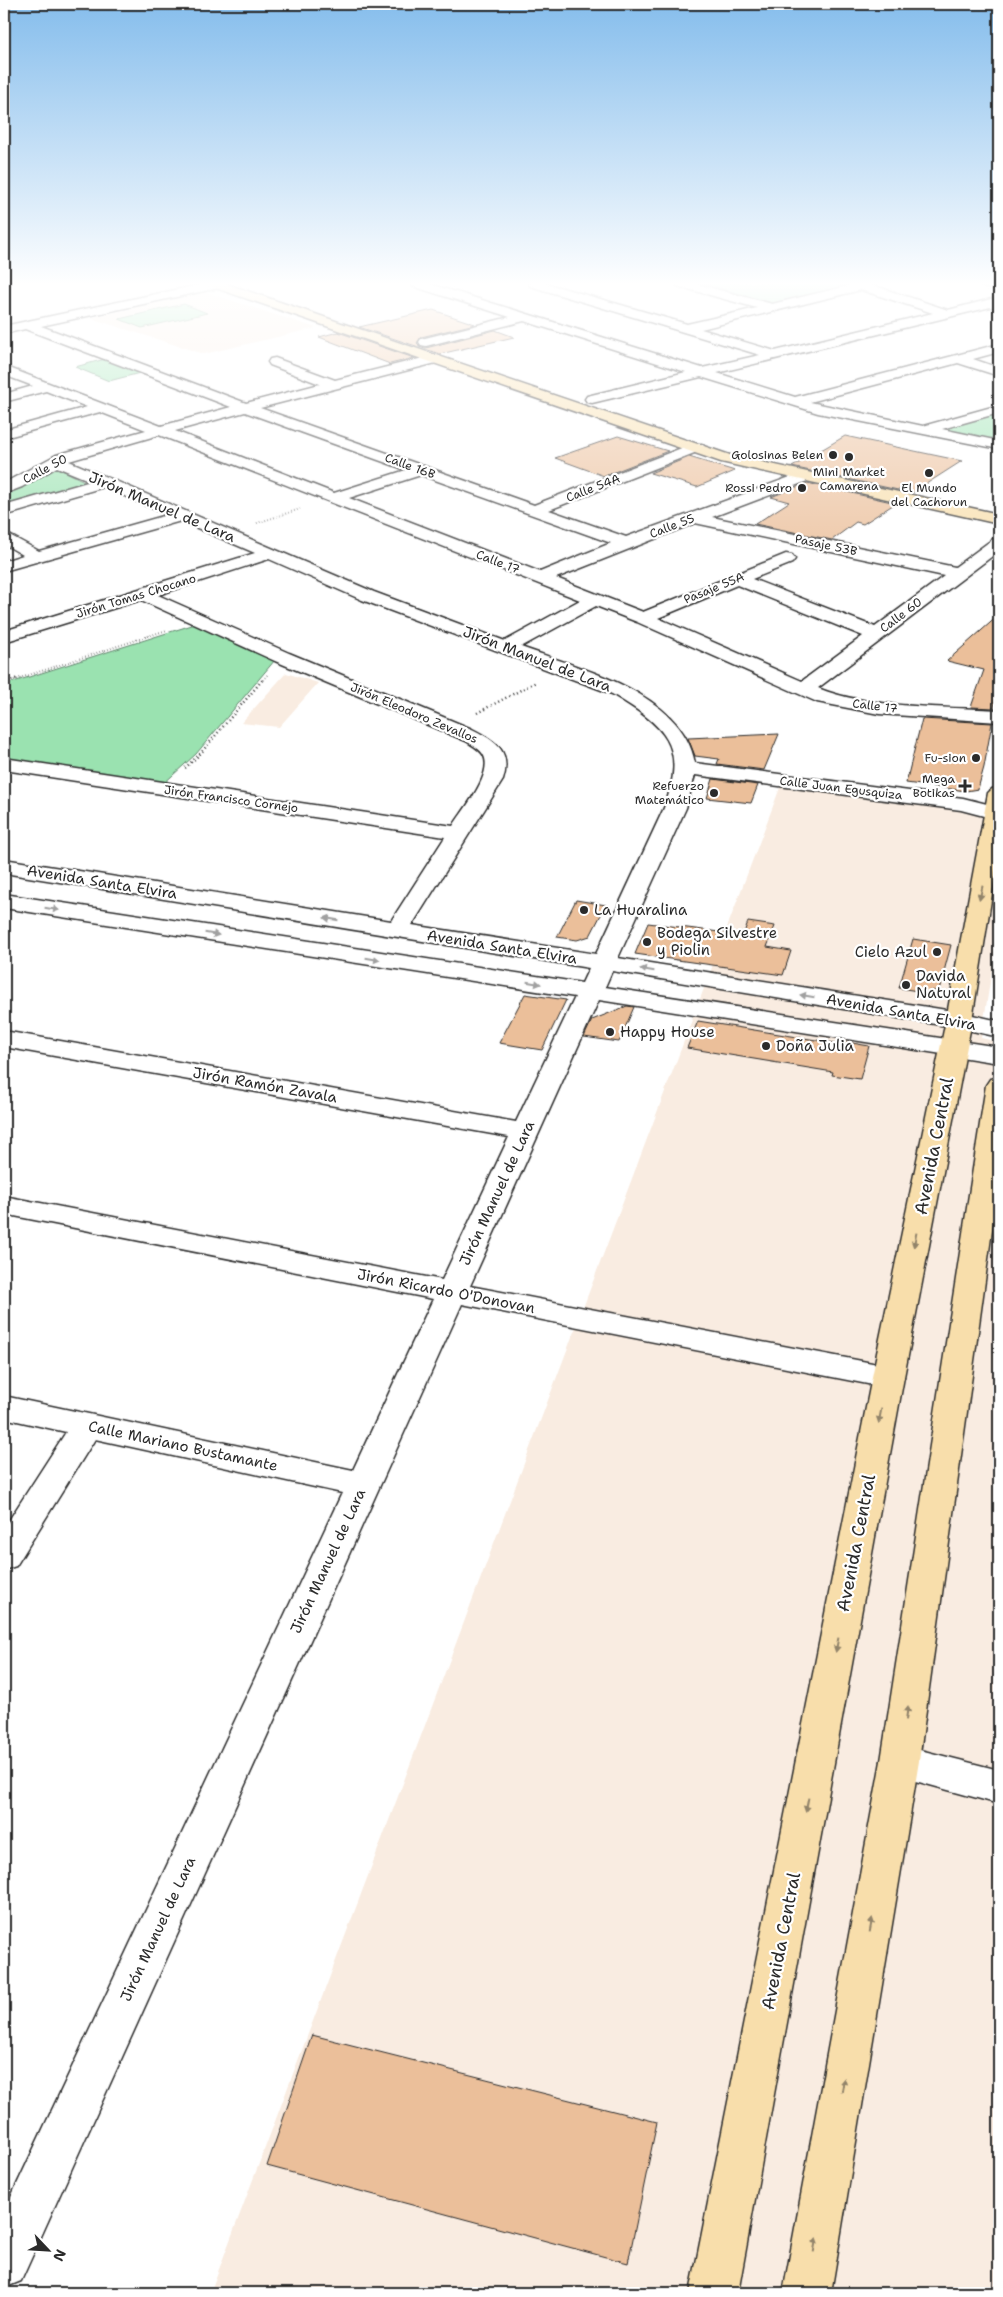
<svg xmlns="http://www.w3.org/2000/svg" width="1003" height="2297" viewBox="0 0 1003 2297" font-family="'Shantell Sans',sans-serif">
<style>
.built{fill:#f9ece1}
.green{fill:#9ae2b0;stroke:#62866e}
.building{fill:#ebbf9a;stroke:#2b2b2b}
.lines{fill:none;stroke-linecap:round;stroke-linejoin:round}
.minor-casing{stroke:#2b2b2b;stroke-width:3}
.major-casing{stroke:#2b2b2b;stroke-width:3}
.path-far1{stroke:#2b2b2b;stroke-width:2;stroke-dasharray:0.5 2.5;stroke-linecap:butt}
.path{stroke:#2b2b2b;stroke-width:2.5;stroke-dasharray:1 3;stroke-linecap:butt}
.minor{fill:#fff;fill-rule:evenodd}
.major{fill:#f8deab;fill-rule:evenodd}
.oneway{fill:#92846b}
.oneway2{fill:#a0a0a0}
.poi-dot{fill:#2b2b2b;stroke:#fff;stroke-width:2}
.labels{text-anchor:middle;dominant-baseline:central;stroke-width:4.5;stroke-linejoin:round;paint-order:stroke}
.far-poi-label{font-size:12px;fill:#2b2b2b;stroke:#fff;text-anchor:end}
.far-street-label{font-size:12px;fill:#2b2b2b;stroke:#fff}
.street-label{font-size:15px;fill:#2b2b2b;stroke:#fff}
.poi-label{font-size:15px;fill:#2b2b2b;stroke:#fff;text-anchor:start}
.near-street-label{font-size:18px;fill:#2b2b2b;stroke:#fff}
</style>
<rect width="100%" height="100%" fill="#fff"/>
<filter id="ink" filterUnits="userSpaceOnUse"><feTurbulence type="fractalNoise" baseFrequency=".02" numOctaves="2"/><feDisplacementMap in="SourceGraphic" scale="10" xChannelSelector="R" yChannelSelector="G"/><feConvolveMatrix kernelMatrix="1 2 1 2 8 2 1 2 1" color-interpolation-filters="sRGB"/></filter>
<g filter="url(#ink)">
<!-- built -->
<path class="built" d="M205,292L316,328L204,354L90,318Z
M286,673L318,683L279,727L241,723Z
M781,785L968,811L999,822V926L981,1038L999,1042V2293H210Z"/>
<!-- green -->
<path class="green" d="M702,283H838L849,286L773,303Z
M184,304L207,313L142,328L119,319Z
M109,358L144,372L109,381L75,367Z
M999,412V441L937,429Z
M54,466L90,484L4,508V492L25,484Z
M195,624L275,660L196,754L161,786L4,762V685Z"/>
<!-- building -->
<path class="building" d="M433,310L475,324L421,337L417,343L421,347L426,348L495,330L514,337L440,354L359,327Z
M338,332L414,358L390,364L319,337Z
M618,436L668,451L604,476L555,458Z
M845,436L924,453L962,461L912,493L792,467Z
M689,457L735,471L697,487L650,473Z
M807,483L896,503L863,524L856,522L832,540L755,524L789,502L771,497Z
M999,615V677L994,708L971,707L984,670L947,661Z
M922,719L992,723L984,767L978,789L966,791L906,783Z
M779,734L764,770L717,764L719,759L695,756L688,738Z
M713,779L758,785L751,803L707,798Z
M576,900L606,905L590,936L577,940L557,937Z
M748,922L775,926L767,947L791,951L783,975L635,954L648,923L743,935Z
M913,939L951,945L939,990L924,992L899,988Z
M525,994L566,1000L542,1050L499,1043Z
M627,1006L634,1007L619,1042L584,1037L592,1020Z
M698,1021L841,1044V1041L869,1046L860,1079L832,1075L833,1072L687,1048Z
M312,2035L657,2122L628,2263L267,2166Z"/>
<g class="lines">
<!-- minor casing -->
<g class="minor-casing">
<path id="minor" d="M4,283H12L10,286L4,287Z
M208,283H229L223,287L41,326L246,403L320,384L270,365L268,362L270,359L275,358L335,380L435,355L440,356L442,359L440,362L260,408L534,505L692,444H702L705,447L702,450L549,510L626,537L804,472L810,474L812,477L810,480L712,517L955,567L993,539L999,538V551L818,688C864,708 947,707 999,710V722L879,714L817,702L637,622L596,606L521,647C578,668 683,692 695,763L963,798L999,807V820L961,810L695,775L686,808L618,958L959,1012L999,1021V1037L959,1028L612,971L605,987L999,1047V1063L599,1000L470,1286L888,1366L899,1369L904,1377L899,1385L888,1388L462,1304L21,2281L4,2288V2212L342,1493L95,1439L16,1566L4,1570V1528L66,1432L4,1418V1396L353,1470L433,1299L4,1214V1196L442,1280L509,1137L4,1047V1031L516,1122L575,997L4,908V894L582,983L589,968L4,873V859L391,921L445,837L4,770V758L453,826C463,810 493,775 484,756C481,749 472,745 466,741L275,661L141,600L4,642V631L255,553L181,521L4,571V561L23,555L4,544V532L39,551L167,515L104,487L4,516V506L91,481L57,467L22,487L4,494V483L56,455L146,430L100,412L4,438V430L87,407L46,391L4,402V394L33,386L4,375V366L161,426L231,407L25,329L4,334V326ZM245,412L406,470L334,493L175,431ZM159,435L580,600L505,641L374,592L69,461ZM421,475L611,543L540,572L349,498ZM695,523L944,576L875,627L752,579L792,563L795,559L792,555L786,554L643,612L556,578ZM269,559L362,600L612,694C665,726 688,745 664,808L596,954L412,925L503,780C512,751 496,741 472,729L289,653L158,595ZM737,585L863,636L802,681L658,618Z
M410,283H427L702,368L760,355L530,286L528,283H545L687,324L757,308L677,286L675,283H693L772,304L848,286L845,283H866L948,310L999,297V305L717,373L795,397L999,344V352L973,359L999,368V376L958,363L810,402L923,426L999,405V413L942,429L999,441V449L818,413L701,377L592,403L587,402L585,399L587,396L686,372L524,321L426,346L421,345L419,342L421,339L510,317L412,286ZM861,290L933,313L775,351L701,329Z
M978,283H999V291L980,286Z
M900,1745L999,1770V1804L886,1773L881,1761L886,1749Z"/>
</g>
<!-- major casing -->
<g class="major-casing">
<path id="major" d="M208,283H224L730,455L999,514V524L721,462L210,286Z
M999,787V850L972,1020L904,1377L738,2293H690L872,1377L946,1020L988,793L992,789Z
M999,1077V1179L919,1761L831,2293H783L881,1761L986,1085L990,1079Z"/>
</g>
<!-- path-far1 -->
<path class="path-far1" d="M257,523L300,509
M14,680L167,630
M263,680L267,675"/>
<!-- path -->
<path class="path" d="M4,683L18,678
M477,713L536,682
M185,768L200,754L264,678"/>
<!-- minor -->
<use href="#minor" class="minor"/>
<!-- major -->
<use href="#major" class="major"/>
</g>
<!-- one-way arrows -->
<defs><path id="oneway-solid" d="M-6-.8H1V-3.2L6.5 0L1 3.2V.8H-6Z" transform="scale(1.25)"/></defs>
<g class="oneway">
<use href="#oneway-solid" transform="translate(981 893) rotate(102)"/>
<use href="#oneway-solid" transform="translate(915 1240) rotate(101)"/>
<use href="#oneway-solid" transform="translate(880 1416) rotate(101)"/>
<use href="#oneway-solid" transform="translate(837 1645) rotate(101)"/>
<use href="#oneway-solid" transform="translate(907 1713) rotate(-82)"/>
<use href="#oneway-solid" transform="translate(807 1805) rotate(101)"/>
<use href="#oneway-solid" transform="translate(871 1925) rotate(-80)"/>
<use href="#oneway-solid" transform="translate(843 2085) rotate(-80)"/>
<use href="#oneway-solid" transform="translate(815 2245) rotate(-80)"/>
</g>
<g class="oneway2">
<use href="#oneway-solid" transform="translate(52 909) rotate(9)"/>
<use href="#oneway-solid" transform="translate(331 919) rotate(-171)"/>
<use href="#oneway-solid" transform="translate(212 934) rotate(9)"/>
<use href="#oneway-solid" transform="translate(373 959) rotate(9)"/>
<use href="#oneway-solid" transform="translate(647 970) rotate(-171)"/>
<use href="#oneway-solid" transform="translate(534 983) rotate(9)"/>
<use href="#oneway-solid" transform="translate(807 996) rotate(-171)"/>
</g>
</g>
<!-- sky -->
<linearGradient id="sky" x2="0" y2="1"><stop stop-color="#85bdec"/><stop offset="0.47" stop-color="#fff"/><stop offset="1" stop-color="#fff" stop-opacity="0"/></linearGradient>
<rect width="1003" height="604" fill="url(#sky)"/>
<!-- markers -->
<g class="poi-dot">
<circle cx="833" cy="455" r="5"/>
<circle cx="849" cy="457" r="5"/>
<circle cx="929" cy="473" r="5"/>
<circle cx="802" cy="488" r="5"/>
<circle cx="976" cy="758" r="5"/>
<path d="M962.5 778.5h5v5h5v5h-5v5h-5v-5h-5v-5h5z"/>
<circle cx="714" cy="793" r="5"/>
<circle cx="584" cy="910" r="5"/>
<circle cx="647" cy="942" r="5"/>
<circle cx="937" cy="952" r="5"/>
<circle cx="906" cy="985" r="5"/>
<circle cx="610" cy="1032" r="5"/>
<circle cx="766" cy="1046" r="5"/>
</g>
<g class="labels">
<!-- far-poi labels -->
<g class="far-poi-label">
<text x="823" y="455">Golosinas Belen</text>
<text x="849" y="472" text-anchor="middle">Mini Market<tspan x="849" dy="14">Camarena</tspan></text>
<text x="792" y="488">Rossi Pedro</text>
<text x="929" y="488" text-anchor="middle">El Mundo<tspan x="929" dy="14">del Cachorun</tspan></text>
<text x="966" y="758">Fu-sion</text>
<text x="955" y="779">Mega<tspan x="955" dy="14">Botikas</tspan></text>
<text x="704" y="786">Refuerzo<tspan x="704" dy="14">Matemático</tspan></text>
</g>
<!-- far-street labels -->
<g class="far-street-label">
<text transform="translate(410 466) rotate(20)">Calle 16B</text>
<text transform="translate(45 469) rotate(-28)">Calle 50</text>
<text transform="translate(593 488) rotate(-21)">Calle 54A</text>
<text transform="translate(672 526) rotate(-21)">Calle 55</text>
<text transform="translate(826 545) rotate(12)">Pasaje 53B</text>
<text transform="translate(498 562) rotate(21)">Calle 17</text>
<text transform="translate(714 588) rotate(-22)">Pasaje 55A</text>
<text transform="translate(136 596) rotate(-17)">Jirón Tomas Chocano</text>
<text transform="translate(901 615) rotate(-37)">Calle 60</text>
<text transform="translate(875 706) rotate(7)">Calle 17</text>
<text transform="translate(414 713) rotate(23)">Jirón Eleodoro Zevallos</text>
<text transform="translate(841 788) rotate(7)">Calle Juan Egusquiza</text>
<text transform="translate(231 799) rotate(8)">Jirón Francisco Cornejo</text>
</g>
<!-- street labels -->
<g class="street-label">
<text transform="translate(162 507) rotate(23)">Jirón Manuel de Lara</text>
<text transform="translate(537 659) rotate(21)">Jirón Manuel de Lara</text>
<text transform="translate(102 882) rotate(9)">Avenida Santa Elvira</text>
<text transform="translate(502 947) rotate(9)">Avenida Santa Elvira</text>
<text transform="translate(901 1012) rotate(10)">Avenida Santa Elvira</text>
<text transform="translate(265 1085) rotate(10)">Jirón Ramón Zavala</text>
<text transform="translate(497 1193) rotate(-65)">Jirón Manuel de Lara</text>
<text transform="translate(446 1291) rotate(11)">Jirón Ricardo O'Donovan</text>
<text transform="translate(183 1446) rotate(12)">Calle Mariano Bustamante</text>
<text transform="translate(328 1561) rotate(-65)">Jirón Manuel de Lara</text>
<text transform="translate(158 1929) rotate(-65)">Jirón Manuel de Lara</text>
</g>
<!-- poi labels -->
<g class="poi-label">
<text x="594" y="910">La Huaralina</text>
<text x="657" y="933">Bodega Silvestre<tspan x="657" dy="17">y Piolin</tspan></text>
<text x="927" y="952" text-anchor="end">Cielo Azul</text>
<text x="916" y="976">Davida<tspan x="916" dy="17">Natural</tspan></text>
<text x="620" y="1032">Happy House</text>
<text x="776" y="1046">Doña Julia</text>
</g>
<!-- near-street labels -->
<g class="near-street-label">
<text transform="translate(934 1146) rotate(-79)">Avenida Central</text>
<text transform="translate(856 1543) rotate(-79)">Avenida Central</text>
<text transform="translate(781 1941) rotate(-79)">Avenida Central</text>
</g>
</g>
<!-- margin -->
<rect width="1003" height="2297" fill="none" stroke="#fff" stroke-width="20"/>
<rect x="10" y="10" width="983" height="2277" fill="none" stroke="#2b2b2b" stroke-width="2" filter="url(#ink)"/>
<!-- north arrow -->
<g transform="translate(48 2250) rotate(115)" stroke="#ffffff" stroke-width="4" paint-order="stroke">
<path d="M0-4L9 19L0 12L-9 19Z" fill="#2b2b2b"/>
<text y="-8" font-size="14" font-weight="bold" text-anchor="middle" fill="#2b2b2b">N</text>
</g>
</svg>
